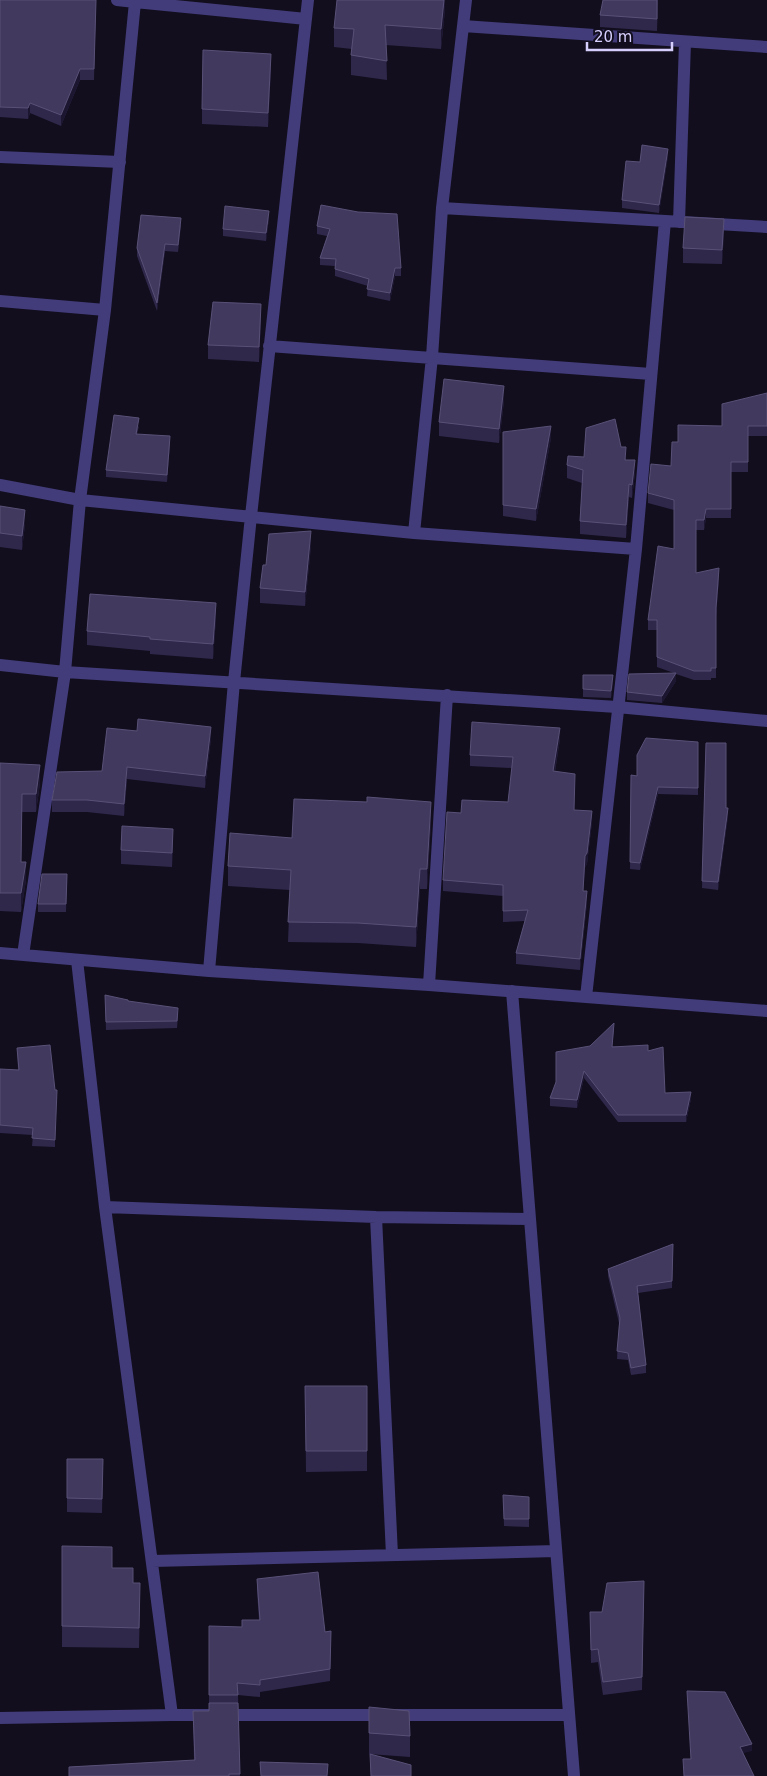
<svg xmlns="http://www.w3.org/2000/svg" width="767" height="1776" viewBox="0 0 767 1776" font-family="'DejaVu Sans',sans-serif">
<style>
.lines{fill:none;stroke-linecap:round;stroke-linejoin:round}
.minor{stroke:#423c7a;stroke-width:12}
.wall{fill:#30284b}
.shaded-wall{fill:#1d1631}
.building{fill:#42395e;stroke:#595177}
</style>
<rect width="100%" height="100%" fill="#120e1e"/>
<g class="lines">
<!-- minor -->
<path class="minor" d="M466,0L442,208L767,227
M135,2L306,19
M463,26L767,47
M0,157L120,162
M679,222L685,42
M0,301L105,310
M269,346L651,374
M0,485L80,500L414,533L432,357L442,208
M414,533L636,549
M0,665L65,672L617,707L767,721
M0,953L209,971L429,985L767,1011
M23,955L65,672L80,500L105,310L135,2L117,0
M209,971L234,682L251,516L308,0
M429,985L447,695
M512,991L574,1776
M586,997L636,549L665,221
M105,1207L376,1217L530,1219
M376,1217L392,1555
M152,1561L556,1551
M172,1715H569
M0,1718L172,1715L105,1207L77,960"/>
</g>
<!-- wall -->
<path class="wall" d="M0,0H96L94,80H80L61,126L30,113L28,119L0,117Z
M445,0V10L441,49L386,45L387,80L351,75V55L352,49L334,47V28Z
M658,0L657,31L600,27V15Z
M271,68L268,127L202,124V109Z
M668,156L659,213L622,208V200L640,162Z
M321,205L401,268V276H395L390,301L367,296L368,286L335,276V266L320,265V258L327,236L317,234V226Z
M269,218L266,241L223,236V229Z
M181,225L178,252L165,251L157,311L137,256V248Z
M724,233L722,264L683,263V248Z
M261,318L259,362L208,359V345Z
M767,393V436H748V472H731V518H706L704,530H696V573L719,578L716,617V678H711V680H694L676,674V681L662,703L627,700V692L674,673L657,667V630H648V620L674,549V510L648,503V493L671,466L678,442L722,426Z
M504,401L499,443L439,436V422Z
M139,426L137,434L170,444L167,482L106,477V470Z
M503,432L551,438L536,521L503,516Z
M621,447L626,460L635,473L632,498L629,497L626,538L580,534V521L582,483L567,478V465L584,457Z
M0,506L25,524L22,550L0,547Z
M311,546L305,606L260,603V588Z
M216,618L213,659L150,654V651L87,645V631Z
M583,675L613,682L611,698L583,697Z
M211,739L205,788L127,779L124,816L87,812H52V800L102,771Z
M560,739L555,772L574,810L592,822L587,864L585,867L583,891L587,902L580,970L516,964V953L525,921L503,922V896L443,891V880L461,813L508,802L512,768L470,766V755Z
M698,742V795L658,794L640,870L630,869L631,775L637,776Z
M706,743L728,816L718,890L702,888Z
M0,763L40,783L36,812H22L21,862L26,880L21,912L0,911Z
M431,822L427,889H420L416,947L358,943L288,942L290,890L228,886V866L292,838Z
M173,843L172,867L121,864V850Z
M67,874L66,912H38V904Z
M105,995L178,1016L177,1028L106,1030Z
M614,1030L612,1046L648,1051L665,1093L691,1099L686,1122H618L584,1078L577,1108L550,1106V1098L590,1046Z
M17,1048L55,1090V1147L32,1146L33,1135L0,1133V1069L18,1070Z
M673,1244L672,1288L638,1293L646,1365V1373L631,1375L628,1360L617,1359L619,1323L608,1276V1269Z
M305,1386H367V1471L306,1472Z
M67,1459H103L102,1513L67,1512Z
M503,1495L529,1497V1527L504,1526Z
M62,1546L112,1568L133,1583L140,1604L139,1648L62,1647Z
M257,1579L325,1632L331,1631L330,1681L260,1692V1697L238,1695L240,1776H69V1767L194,1761L193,1711H209V1626L242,1627L259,1620L257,1591Z
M644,1581L642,1690L603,1695L598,1662L591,1663L590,1612H602Z
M369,1707L410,1736V1757L369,1754Z"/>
<!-- shaded-wall -->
<path class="shaded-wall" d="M444,0H445V10L441,49V29Z
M271,54V68L268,127V113Z
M80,69V80L61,126V115Z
M30,103V113L28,119V108Z
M668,149V156L659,213V205Z
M269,211V218L266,241V233Z
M724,219V233L722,264V250Z
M165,244V251L157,311V303Z
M395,268V276L390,301V293Z
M261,304V318L259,362V347Z
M504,386V401L499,443V429Z
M551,426V438L536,521V509Z
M170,436V444L167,482V475Z
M635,460V473L632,498V485Z
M629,484V497L626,538V525Z
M706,509V518L704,530V520Z
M25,510V524L22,550V536Z
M311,531V546L305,606V592Z
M719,568V578L716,617V608Z
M216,603V618L213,659V644Z
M676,673V681L662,703V696Z
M613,675V682L611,698V691Z
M211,727V739L205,788V776Z
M560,728V739L553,782V771Z
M40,765V783L36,812V794Z
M127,767V779L124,816V804Z
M658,787V794L640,870V863Z
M431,802V822L427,889V869Z
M728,808V816L718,890V882Z
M592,811V822L587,864L585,867L583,902L585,856Z
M173,829V843L172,867V853Z
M26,862V880L21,912V893Z
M420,869V889L416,947V927Z
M587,891V902L580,970V959Z
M584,1071V1078L577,1108V1100Z
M691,1092V1099L686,1122V1115Z
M752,1744V1751L740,1754V1747Z"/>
<!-- building -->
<path class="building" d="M0,0H96L94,69H80L61,115L30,103L28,108L0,107Z
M337,0H444L441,29L385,25L387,61L351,55L354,29L334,28Z
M603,0H657V19L600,15Z
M203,50L271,54L268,113L202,109Z
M642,145L668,149L659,205L622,200L626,161L640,162Z
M321,205L358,212L397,214L401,268H395L390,293L367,289L369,279L335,269L336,259L320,258L330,229L317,226Z
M225,206L269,211L266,233L223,229Z
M141,215L181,218L178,245L165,244L157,303L137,248Z
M685,217L724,219L722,250L683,248Z
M213,302L261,304L259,347L208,345Z
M444,379L504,386L499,429L439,422Z
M767,393V426H748V462H731V509H706L704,520H696V573L719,568L716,608V668H711V671H694L657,657V620H648L658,546L674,549V500L648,493L651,464L671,466L672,442H678V425L722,426V404Z
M114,415L139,418L136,434L170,436L167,475L106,470Z
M615,419L621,447H626L625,460H635L632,485L629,484L626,525L580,521L583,470L567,465L568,456L584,457L586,428Z
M551,426L536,509L503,505V432Z
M0,506L25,510L22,536L0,533Z
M311,531L305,592L260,588L263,565H266L269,534Z
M90,594L216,603L213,644L150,639V637L87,631Z
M676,673L662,696L627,692L629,674Z
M583,675H613L611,691L583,689Z
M138,719L211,727L205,776L127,767L124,804L87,800H52L57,772L102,771L107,728L137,731Z
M472,722L560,728L553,771L575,774L574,810L592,811L587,853L585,856L583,891H587L580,959L516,953L528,910L503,911V885L443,880L447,812L461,813L462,800L508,802L513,757L470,755Z
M646,738L698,742V788L658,787L640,863L630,862L631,775L637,776V755Z
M706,743H726V808H728L718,882L702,881Z
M0,763L40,765L36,794H22L21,862H26L21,893H0Z
M367,797L431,802L427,869H420L416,927L358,923L288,922L291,870L228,866L230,833L292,838L294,799L367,802Z
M122,826L173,829L172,853L121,850Z
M42,874H67L66,904H38Z
M105,995L128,1000V1001L178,1008L177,1021L106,1022Z
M614,1023L612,1047L648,1045V1051L663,1047L665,1093L691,1092L686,1115H618L584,1071L577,1100L550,1098L556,1082V1052L590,1046Z
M50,1045L55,1090H57L55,1140L32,1138L33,1128L0,1125V1069L19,1070L17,1048Z
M673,1244L672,1281L637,1286L646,1365L631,1368L628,1353L617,1351L620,1318L608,1269Z
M305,1386H367V1451H306Z
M67,1459H103L102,1499L67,1498Z
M503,1495L529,1497V1519H504Z
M62,1546L112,1547V1568H133V1583H140L139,1628L62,1626Z
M318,1572L325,1632L331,1631L330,1669L260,1680V1685L237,1683L238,1695H209V1626L242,1627V1620H260L257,1579Z
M644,1581L642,1677L603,1682L598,1649L591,1650L590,1612H602L607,1583Z
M687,1691L725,1692L752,1744L740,1747L754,1776H684L683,1759H691Z
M209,1703H238L240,1774H229V1776H69V1767L195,1760L193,1711H209Z
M369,1707L409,1711L410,1736L369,1733Z
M370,1754L411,1765V1776H371Z
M260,1762L328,1764L327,1776H261Z"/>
<!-- scale -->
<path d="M587 42v8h85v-8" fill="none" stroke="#d6cefc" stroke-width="2.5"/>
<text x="594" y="42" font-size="15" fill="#d6cefc" stroke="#120e1e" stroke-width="4" paint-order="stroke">20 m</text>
</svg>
